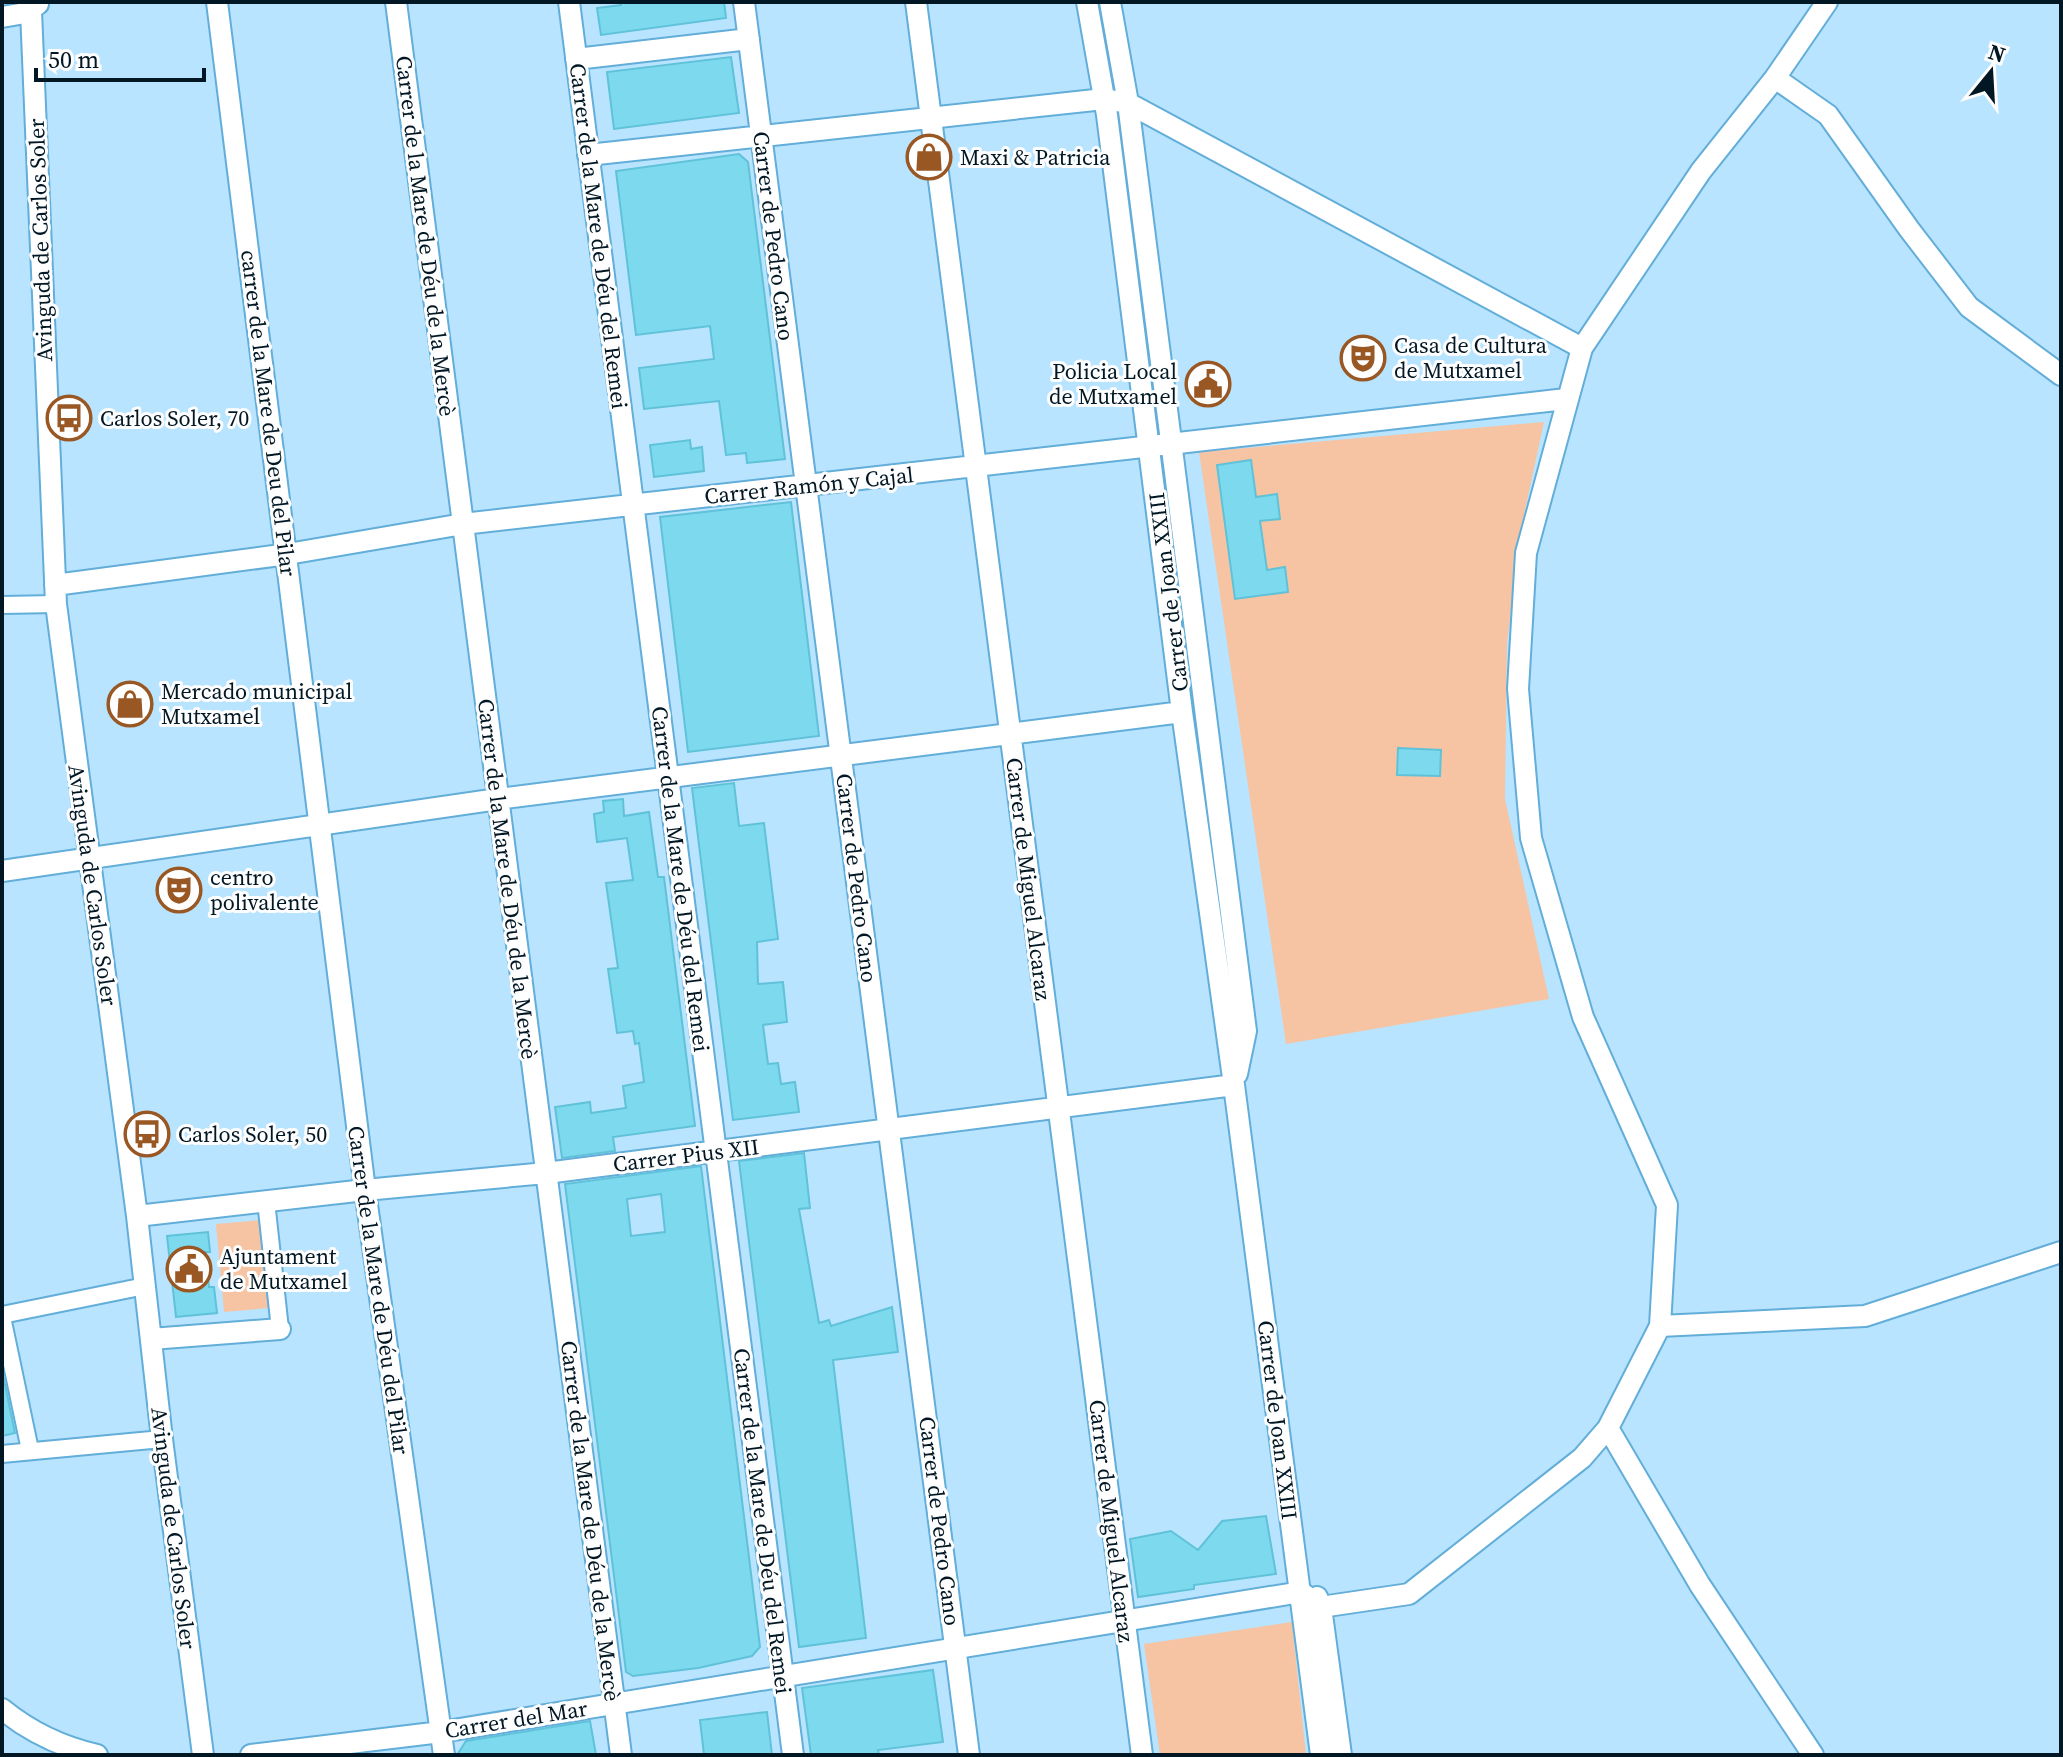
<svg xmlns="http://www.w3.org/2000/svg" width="2063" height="1757" viewBox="0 0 2063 1757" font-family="'Source Serif 4',serif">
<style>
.green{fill:#f6c4a3}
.building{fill:#7dd9ee;stroke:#5fc2d9;stroke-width:2;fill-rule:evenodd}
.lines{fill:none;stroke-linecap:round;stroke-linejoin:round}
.pedestrian-casing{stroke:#62aed9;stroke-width:20}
.minor-casing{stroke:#62aed9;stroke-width:24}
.pedestrian{stroke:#fff;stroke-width:16}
.minor{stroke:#fff;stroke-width:20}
.labels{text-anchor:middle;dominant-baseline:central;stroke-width:6;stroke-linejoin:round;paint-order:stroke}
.poi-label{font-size:22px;fill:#011724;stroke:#fefefe;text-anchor:start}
.street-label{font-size:22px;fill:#011724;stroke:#fefefe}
</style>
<rect width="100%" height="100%" fill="#b8e4ff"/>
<!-- green -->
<path class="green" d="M1544,422L1519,538L1507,644L1505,799L1549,999L1286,1044L1199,452Z
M272,1219L280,1307L224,1312L216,1224Z
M1292,1622L1306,1755H1160L1144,1644Z"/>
<!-- building -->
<path class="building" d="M621,2H724L726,18L601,35L597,8L621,5Z
M731,57L739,113L614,129L607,72Z
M739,154L748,162L785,459L747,463L746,453L726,455L719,401L644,409L639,368L714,359L710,326L636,335L616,171Z
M690,440L691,449L702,447L704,471L654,477L650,445Z
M1251,460L1256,497L1277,494L1280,519L1260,521L1267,570L1285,567L1288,592L1235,599L1217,465Z
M791,502L819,736L688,752L660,517Z
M1398,748L1441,750L1440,776L1397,775Z
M734,783L739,826L764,823L778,939L757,942L758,984L783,982L787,1022L763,1025L768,1064L778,1063L781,1084L795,1082L799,1112L733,1120L692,788Z
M623,799L624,816L649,812L658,877H664L695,1126L613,1137L615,1151L562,1158L555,1107L590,1102L591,1113L626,1108L623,1086L644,1082L639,1043L635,1044L633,1031L617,1033L608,969L618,968L606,883L633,880L627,838L597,842L594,814L604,812L603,801Z
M804,1153L810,1208L799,1209L819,1323L829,1320L831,1326L892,1307L898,1352L833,1360L866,1638L799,1647L739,1161Z
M701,1166L760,1647L752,1656L698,1668L633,1676L626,1672L565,1184ZM661,1194L665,1232L631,1236L627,1199Z
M208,1232L210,1252H205L209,1287H214L217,1313L176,1317L167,1236Z
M2,1370L15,1433L2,1436Z
M1266,1516L1276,1574L1194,1585V1589L1138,1597L1130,1539L1171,1531L1198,1550L1222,1521Z
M933,1670L943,1742L878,1750L879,1755H811L802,1688Z
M767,1712L772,1755H704L700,1720Z
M590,1721L596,1755H457L466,1741Z"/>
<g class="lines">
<!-- pedestrian casing -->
<g class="pedestrian-casing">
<path id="pedestrian" d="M2,605L56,604
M266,1201L280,1329
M2,1315L145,1286
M2,1317L30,1450
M2,1454L162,1439"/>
</g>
<!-- minor casing -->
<g class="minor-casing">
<path id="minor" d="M217,2L365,1190L444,1755
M396,2L621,1755
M569,2L793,1755
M744,2L969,1755
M916,2L1142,1755
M1087,2L1107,115L1182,712L1234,1085L1321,1755
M1110,2L1128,103L1582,348
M31,11L56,604L137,1216L162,1439L203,1755
M2,17L25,13L38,4
M576,59L749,39
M1775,78L1828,115L1909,229L1969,307L2061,375
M588,155L1104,99L1128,103L1246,1031L1237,1074
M55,585L288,554L463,524L1566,399
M2,871L498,799L1182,712
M137,1216L365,1190L546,1173L1234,1085
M1660,1326L1865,1316L2061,1252
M151,1339L280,1329
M1608,1428L1700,1585L1813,1755
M1301,1592L1321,1607L1409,1594L1582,1458L1608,1428L1660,1326L1667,1205L1583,1017L1531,838L1518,689L1526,553L1582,348L1701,171L1775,78L1827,2
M1317,1597L1321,1607L1341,1755
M2,1709C30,1732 62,1747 97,1755
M251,1755L441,1732L1301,1592"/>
</g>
<!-- pedestrian -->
<use href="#pedestrian" class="pedestrian"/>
<!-- minor -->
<use href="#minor" class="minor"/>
</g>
<!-- icons -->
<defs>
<g id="shop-ring" transform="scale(2.3)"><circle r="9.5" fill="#fefefe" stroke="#995724" stroke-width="1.5"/><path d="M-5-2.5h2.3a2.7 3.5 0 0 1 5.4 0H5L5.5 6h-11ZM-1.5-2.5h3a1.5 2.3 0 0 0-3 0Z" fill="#995724"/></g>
<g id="theatre-ring" transform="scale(2.3)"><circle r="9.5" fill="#fefefe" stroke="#995724" stroke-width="1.5"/><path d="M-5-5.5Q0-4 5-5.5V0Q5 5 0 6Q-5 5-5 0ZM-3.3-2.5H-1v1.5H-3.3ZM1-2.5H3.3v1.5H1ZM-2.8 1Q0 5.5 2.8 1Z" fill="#995724"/></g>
<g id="civic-ring" transform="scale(2.3)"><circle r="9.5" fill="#fefefe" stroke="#995724" stroke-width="1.5"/><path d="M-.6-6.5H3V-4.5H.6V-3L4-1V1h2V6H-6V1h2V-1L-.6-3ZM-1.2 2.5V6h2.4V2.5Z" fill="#995724"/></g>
<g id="bus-ring" transform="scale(2.3)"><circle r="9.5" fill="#fefefe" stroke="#995724" stroke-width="1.5"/><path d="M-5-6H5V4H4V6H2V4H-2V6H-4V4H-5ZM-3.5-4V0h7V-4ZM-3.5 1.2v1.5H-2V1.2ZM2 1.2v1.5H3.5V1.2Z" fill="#995724"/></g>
</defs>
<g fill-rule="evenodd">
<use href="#shop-ring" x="929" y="157"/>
<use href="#theatre-ring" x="1363" y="358"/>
<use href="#civic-ring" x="1208" y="384"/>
<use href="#bus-ring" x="69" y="418"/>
<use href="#shop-ring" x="130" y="704"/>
<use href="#theatre-ring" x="179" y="890"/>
<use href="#bus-ring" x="147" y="1134"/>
<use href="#civic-ring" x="189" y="1269"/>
</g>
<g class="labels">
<!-- poi labels -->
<g class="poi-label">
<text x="960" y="157">Maxi &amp; Patricia</text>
<text x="1394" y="345">Casa de Cultura<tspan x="1394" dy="25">de Mutxamel</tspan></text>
<text x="1177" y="371" text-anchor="end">Policia Local<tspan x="1177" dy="25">de Mutxamel</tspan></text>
<text x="100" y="418">Carlos Soler, 70</text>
<text x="161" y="691">Mercado municipal<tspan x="161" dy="25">Mutxamel</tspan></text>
<text x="210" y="877">centro<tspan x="210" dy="25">polivalente</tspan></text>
<text x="178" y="1134">Carlos Soler, 50</text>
<text x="220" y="1256">Ajuntament<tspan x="220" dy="25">de Mutxamel</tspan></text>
</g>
<!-- street labels -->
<g class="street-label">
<text transform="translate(426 236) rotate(83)">Carrer de la Mare de Déu de la Mercè</text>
<text transform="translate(599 236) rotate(83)">Carrer de la Mare de Déu del Remei</text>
<text transform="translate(774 236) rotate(83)">Carrer de Pedro Cano</text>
<text transform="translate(40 240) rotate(-92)">Avinguda de Carlos Soler</text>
<text transform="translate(269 413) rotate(83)">carrer de la Mare de Deu del Pilar</text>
<text transform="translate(809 485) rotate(-6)">Carrer Ramón y Cajal</text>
<text transform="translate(1168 592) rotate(-97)">Carrer de Joan XXIII</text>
<text transform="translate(857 878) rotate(83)">Carrer de Pedro Cano</text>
<text transform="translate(508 879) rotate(83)">Carrer de la Mare de Déu de la Mercè</text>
<text transform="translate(681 879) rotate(83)">Carrer de la Mare de Déu del Remei</text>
<text transform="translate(1029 879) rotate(83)">Carrer de Miguel Alcaraz</text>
<text transform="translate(93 885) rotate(82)">Avinguda de Carlos Soler</text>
<text transform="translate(686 1155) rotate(-7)">Carrer Pius XII</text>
<text transform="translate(379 1290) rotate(82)">Carrer de la Mare de Déu del Pilar</text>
<text transform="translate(1278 1420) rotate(83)">Carrer de Joan XXIII</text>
<text transform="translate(591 1521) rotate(83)">Carrer de la Mare de Déu de la Mercè</text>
<text transform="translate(763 1521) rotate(83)">Carrer de la Mare de Déu del Remei</text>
<text transform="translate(940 1521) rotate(83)">Carrer de Pedro Cano</text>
<text transform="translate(1112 1521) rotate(83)">Carrer de Miguel Alcaraz</text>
<text transform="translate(174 1528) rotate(83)">Avinguda de Carlos Soler</text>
<text transform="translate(516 1719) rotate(-9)">Carrer del Mar</text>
</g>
</g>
<!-- border -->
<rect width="2063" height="1757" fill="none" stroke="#011724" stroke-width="8"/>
<!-- north arrow -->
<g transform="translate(1991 72) rotate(18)" stroke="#fefefe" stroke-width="6" paint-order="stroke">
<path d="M0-6L14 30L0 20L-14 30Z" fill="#011724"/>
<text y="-12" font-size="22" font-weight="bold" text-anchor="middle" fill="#011724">N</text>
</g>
<!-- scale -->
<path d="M36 68v12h168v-12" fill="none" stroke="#011724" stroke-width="4"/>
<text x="48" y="68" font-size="24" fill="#011724" stroke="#fefefe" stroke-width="6" paint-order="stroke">50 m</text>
</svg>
